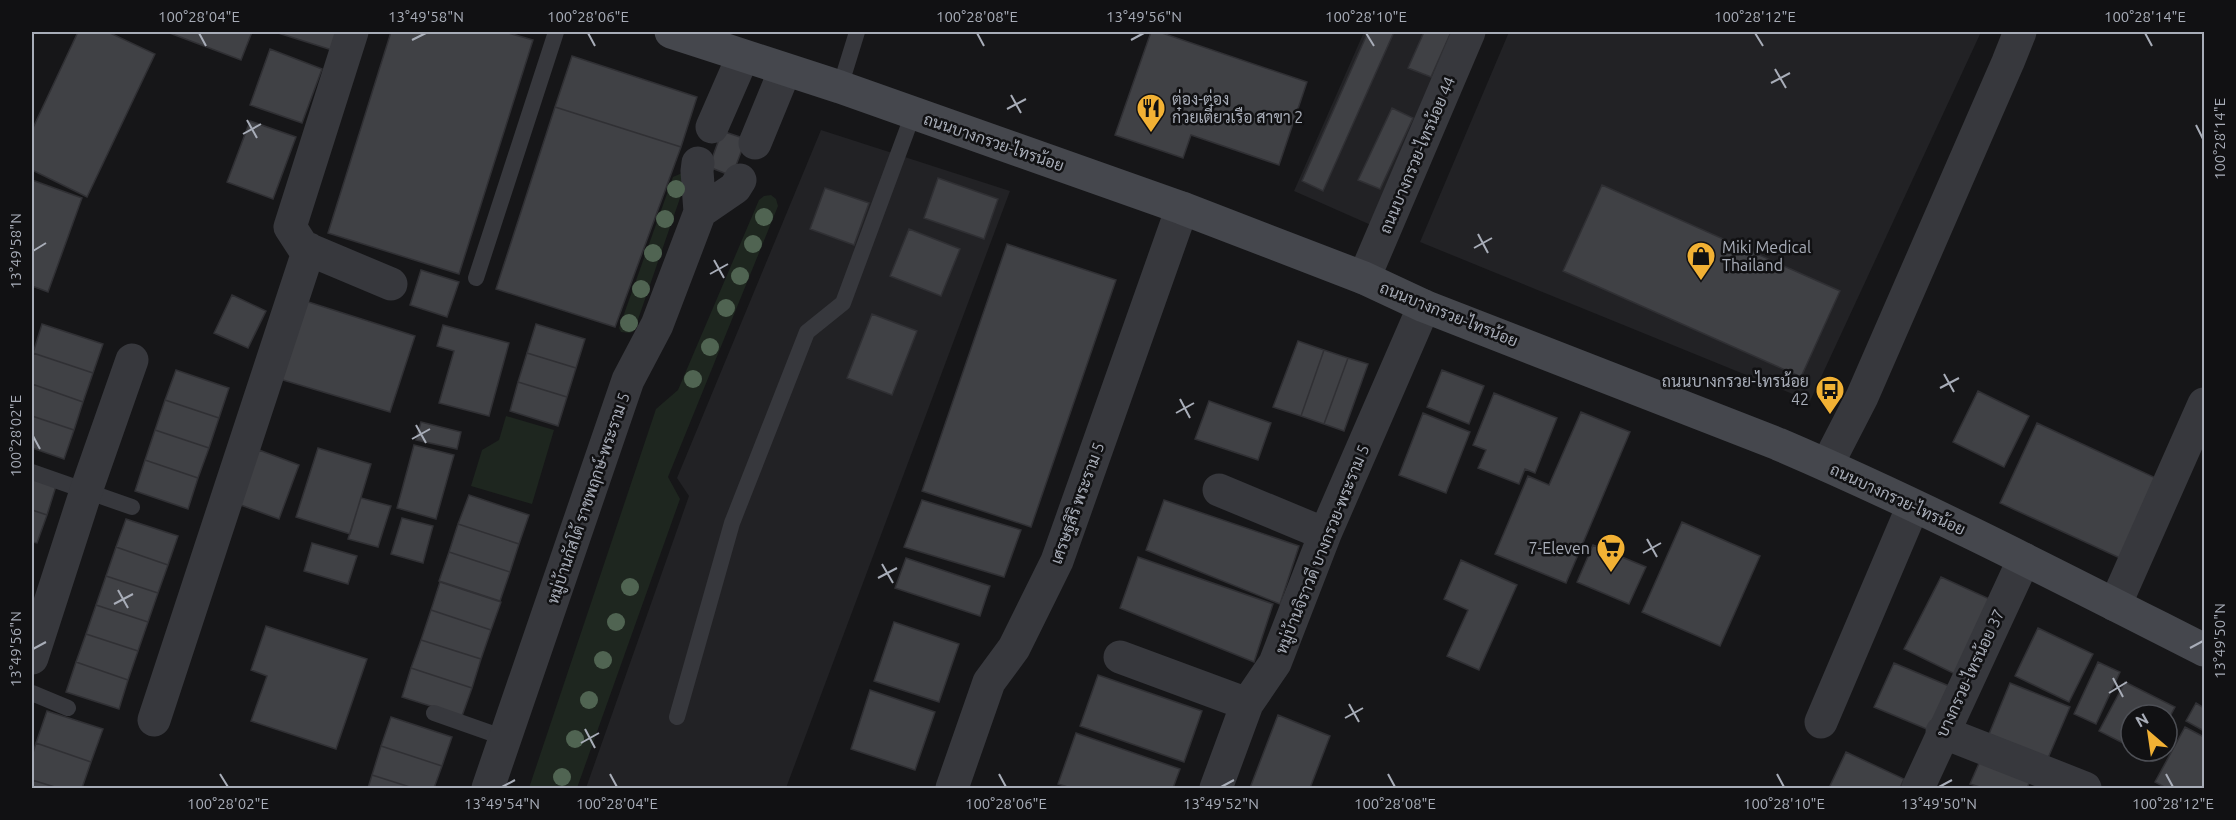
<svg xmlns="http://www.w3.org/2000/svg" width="2236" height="820" viewBox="0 0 2236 820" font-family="Ubuntu,Sarabun,sans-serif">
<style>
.built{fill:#222225}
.green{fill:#1e261f}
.building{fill:#404145;stroke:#303034;stroke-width:1.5}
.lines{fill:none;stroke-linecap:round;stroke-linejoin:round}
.service{stroke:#37383d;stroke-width:16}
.minor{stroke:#37383d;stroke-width:33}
.secondary{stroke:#45474d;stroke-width:33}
.tree{fill:#506452}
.ticks{fill:none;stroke:#a8adb8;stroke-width:2}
.labels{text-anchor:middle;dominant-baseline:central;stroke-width:5;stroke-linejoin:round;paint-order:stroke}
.poi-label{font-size:16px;fill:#a8adb8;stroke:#111113;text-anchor:start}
.street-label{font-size:16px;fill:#a8adb8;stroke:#111113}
.neatline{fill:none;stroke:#a8adb8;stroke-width:2}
.ticks-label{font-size:15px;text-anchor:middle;fill:#a8adb8}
</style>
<rect width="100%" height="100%" fill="#161618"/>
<!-- built -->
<path class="built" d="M1364,32H1457L1371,225L1294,191Z
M1509,32H1981L1810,401L1420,242Z
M821,130L1010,191L786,788H586L689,496L677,478Z"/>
<!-- green -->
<path class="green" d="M682,173L687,178L634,331L630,333L621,332L619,328L673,177Z
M771,195L776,199L778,206L668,477L680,499L577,788H529L656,409L678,390L759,200L764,196Z
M506,416L554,430L532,504L471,486L482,450L499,440Z"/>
<!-- building -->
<path class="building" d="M78,32H108L155,54L87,197L32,170V130Z
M167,32H252L241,60Z
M275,32H338L332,50Z
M391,32H505L533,40L459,274L328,233Z
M1151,32H1159L1307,82L1279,165L1191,135L1183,158L1115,135Z
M1368,32H1394L1323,191L1302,181Z
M1424,32H1451L1431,77L1408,68Z
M270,49L322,69L302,123L250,105Z
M572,56L697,97L681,147L555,107Z
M555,107L681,147L615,327L496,289Z
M1392,108L1413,118L1380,189L1358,180Z
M250,121L296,137L273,199L227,182Z
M722,131L746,139L732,176L709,167Z
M938,178L998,199L984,239L924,218Z
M32,180L82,198L48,292L32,286Z
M1602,185L1840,291L1801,377L1563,271Z
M825,188L869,203L854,245L810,229Z
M909,229L960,249L941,296L890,276Z
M1007,244L1116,280L1031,527L922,491Z
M421,270L459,282L447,317L410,305Z
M232,295L266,311L248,348L214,333Z
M299,299L415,336L390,412L273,377Z
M872,314L917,331L892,395L847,378Z
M42,324L103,344L93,373L33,353Z
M536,324L585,339L576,368L527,353Z
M443,325L509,343L489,416L439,403L454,351L437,346Z
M1298,341L1324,350L1301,416L1273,407Z
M1324,350L1348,358L1324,424L1301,416Z
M33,353L93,373L83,402L32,384Z
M527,353L576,368L567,397L518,382Z
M1348,358L1368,364L1344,431L1324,424Z
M176,370L229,388L219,418L165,400Z
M1442,370L1484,386L1469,424L1427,407Z
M518,382L567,397L558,426L510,411Z
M32,384L83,402L74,430L32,416Z
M1978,391L2029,416L2004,467L1953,442Z
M1494,393L1557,418L1535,473L1525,469L1519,484L1478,468L1486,450L1473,445Z
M165,400L219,418L209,448L155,430Z
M1209,401L1271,423L1258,460L1195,439Z
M1581,412L1630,432L1566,583L1495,554L1528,476L1549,485Z
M1423,413L1470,432L1446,493L1399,475Z
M32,416L74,430L64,459L32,448Z
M421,422L461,432L457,449L416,440Z
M2037,423L2158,479L2122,559L2000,503Z
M155,430L209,448L198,478L145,460Z
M414,445L454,455L436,519L397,508Z
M318,448L371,464L350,534L296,517Z
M259,450L299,465L279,519L238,504Z
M145,460L198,478L188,509L135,491Z
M32,477L56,486L47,515L32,510Z
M469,495L529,515L519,544L458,524Z
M361,498L391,506L378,547L348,539Z
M922,500L1021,530L1004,577L904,547Z
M1164,500L1299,546L1280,604L1146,550Z
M32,510L47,515L37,543L32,542Z
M402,518L433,526L423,563L391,554Z
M126,519L178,536L168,565L116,547Z
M1682,522L1760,556L1720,646L1642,612Z
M458,524L519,544L510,572L449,552Z
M312,543L357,556L348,584L304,571Z
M1593,545L1646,567L1629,604L1577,582Z
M116,547L168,565L158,593L106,576Z
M449,552L510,572L500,601L439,581Z
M1138,557L1273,604L1254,662L1120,608Z
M906,558L990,586L980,616L895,588Z
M1461,560L1517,585L1479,670L1447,656L1468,610L1444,599Z
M106,576L158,593L148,622L96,605Z
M1941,577L1994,601L1957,675L1904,649Z
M440,582L501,602L491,630L431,610Z
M96,605L148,622L138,651L86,634Z
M431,610L491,630L481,659L421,640Z
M894,622L959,644L939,702L874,681Z
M266,626L367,659L336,749L251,721L267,676L251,670Z
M2038,628L2093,654L2069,702L2015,676Z
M86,634L138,651L128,680L76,662Z
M421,640L481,659L472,688L411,668Z
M76,662L128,680L119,709L66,692Z
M2098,662L2120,672L2096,724L2074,714Z
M1894,663L1949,686L1929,730L1874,707Z
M411,668L472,688L462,716L402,697Z
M1098,675L1202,711L1184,762L1080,726Z
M2125,682L2175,707L2167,722V715H2131V747L2099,731Z
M2010,683L2070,707L2048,758L1989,734Z
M870,690L935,712L915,770L851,749Z
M2196,703L2204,708V731L2186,721Z
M47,711L103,729L91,762L36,743Z
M1278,715L1330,736L1310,788H1250Z
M391,717L452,737L442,766L381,746Z
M2185,727L2204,737V788H2166L2155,782Z
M1076,733L1180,769L1173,788H1071L1058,784Z
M36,743L91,762L82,788H58L32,780V756Z
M381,746L442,766L434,788H413L372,775Z
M1846,752L1904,779L1900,788H1829Z
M1980,761L2030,781L2027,788H1983L1970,784Z
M372,775L413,788H368Z
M32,780L58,788H32Z"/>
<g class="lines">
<!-- service -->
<path class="service" d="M840,87L857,32
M476,278L556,32
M32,472L132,507
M32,693L68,708
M434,713L505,738
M677,717L732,523L807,332L843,303L913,114"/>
<!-- minor -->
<path class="minor" d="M352,32L290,227L303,247L391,284
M712,127L743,56
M755,143L785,70
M700,212L735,188L740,180
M1364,278L1469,32
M1827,465L1862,397L2008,62L2020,32
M1219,490L1325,534
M2115,605L2204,404
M1120,657L1247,704
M32,658L86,491L132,360
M154,720L309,249
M1821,722L1913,506
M1942,732L2085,788
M488,788L628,380L657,325L700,212L697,171L698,163
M952,788L989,682L1014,648L1057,561L1182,208
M1216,788L1247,704L1275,663L1325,534L1424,306
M1918,788L2024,559"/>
<!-- secondary -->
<path class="secondary" d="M671,32L840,87L1182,208L1364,278L1424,306L1778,444C1923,506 2064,579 2204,650"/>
</g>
<!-- trees -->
<g class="tree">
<circle cx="676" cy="189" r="9"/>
<circle cx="764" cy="217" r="9"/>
<circle cx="665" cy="219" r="9"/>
<circle cx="753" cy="244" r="9"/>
<circle cx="653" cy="253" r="9"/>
<circle cx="740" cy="276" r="9"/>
<circle cx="641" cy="289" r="9"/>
<circle cx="726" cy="308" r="9"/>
<circle cx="629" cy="323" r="9"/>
<circle cx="710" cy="347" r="9"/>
<circle cx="693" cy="379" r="9"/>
<circle cx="630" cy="587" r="9"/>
<circle cx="616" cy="622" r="9"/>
<circle cx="603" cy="660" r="9"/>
<circle cx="589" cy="700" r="9"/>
<circle cx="575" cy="739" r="9"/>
<circle cx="562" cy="777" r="9"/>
</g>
<!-- ticks -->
<path class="ticks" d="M199,33L206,46M588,33L595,46M977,33L984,46M1366,33L1374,46M1755,33L1763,46M2145,33L2152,46M412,40L426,33M1131,40L1144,33M1775,69L1786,88M1771,83L1790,73M1011,95L1021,113M1007,109L1026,99M247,120L257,138M2196,125L2203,139M243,134L261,124M1478,234L1488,253M1474,248L1492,238M33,251L46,243M714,260L724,278M710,274L728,264M1944,374L1954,392M1940,388L1959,378M1180,399L1190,418M1176,413L1194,403M416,425L426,443M33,436L40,449M412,439L430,429M1647,539L1657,557M1643,553L1661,543M882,564L893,583M878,578L897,568M118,590L128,608M114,604L133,594M2190,648L2203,641M33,649L46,642M2113,678L2123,697M2109,693L2127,682M1349,704L1359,722M1345,718L1363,708M585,729L595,748M581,743L599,733M220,774L228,787M610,774L617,787M999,774L1006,787M1388,774L1395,787M1777,774L1784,787M2166,774L2173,787M502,787L515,780M1221,787L1234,780M1939,787L1952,780"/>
<!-- icons -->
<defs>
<g id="restaurant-pin" transform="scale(1.5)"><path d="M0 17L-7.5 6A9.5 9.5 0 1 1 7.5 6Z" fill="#f2b134" stroke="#111113"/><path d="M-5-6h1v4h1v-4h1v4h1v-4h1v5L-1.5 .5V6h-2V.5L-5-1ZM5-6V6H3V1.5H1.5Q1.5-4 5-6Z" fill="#111"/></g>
<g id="shop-pin" transform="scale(1.5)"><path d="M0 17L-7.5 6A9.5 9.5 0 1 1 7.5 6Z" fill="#f2b134" stroke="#111113"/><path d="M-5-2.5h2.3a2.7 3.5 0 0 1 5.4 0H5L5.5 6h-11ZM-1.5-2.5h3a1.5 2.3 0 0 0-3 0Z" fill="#111"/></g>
<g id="bus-pin" transform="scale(1.5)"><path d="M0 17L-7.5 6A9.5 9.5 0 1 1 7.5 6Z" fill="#f2b134" stroke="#111113"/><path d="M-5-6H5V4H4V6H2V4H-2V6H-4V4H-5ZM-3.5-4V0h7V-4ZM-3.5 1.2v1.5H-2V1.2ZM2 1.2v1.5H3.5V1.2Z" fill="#111"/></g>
<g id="supermarket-pin" transform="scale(1.5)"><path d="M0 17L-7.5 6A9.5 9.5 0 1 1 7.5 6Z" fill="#f2b134" stroke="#111113"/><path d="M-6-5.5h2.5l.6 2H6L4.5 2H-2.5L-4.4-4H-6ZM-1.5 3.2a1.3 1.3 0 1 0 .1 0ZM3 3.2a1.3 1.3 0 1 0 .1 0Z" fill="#111"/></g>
</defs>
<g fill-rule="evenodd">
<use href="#restaurant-pin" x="1151" y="108"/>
<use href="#shop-pin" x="1701" y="256"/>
<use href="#bus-pin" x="1830" y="390"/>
<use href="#supermarket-pin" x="1611" y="548"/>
</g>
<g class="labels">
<!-- poi labels -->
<g class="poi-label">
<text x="1172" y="99">ต่อง-ต่อง<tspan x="1172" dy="18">ก๋วยเตี๋ยวเรือ สาขา 2</tspan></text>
<text x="1722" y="247">Miki Medical<tspan x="1722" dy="18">Thailand</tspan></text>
<text x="1809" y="381" text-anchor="end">ถนนบางกรวย-ไทรน้อย<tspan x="1809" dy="18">42</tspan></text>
<text x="1590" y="548" text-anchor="end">7-Eleven</text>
</g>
<!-- street labels -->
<g class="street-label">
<text transform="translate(994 142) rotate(19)">ถนนบางกรวย-ไทรน้อย</text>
<text transform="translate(1417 155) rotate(-67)">ถนนบางกรวย-ไทรน้อย 44</text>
<text transform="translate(1449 314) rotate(22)">ถนนบางกรวย-ไทรน้อย</text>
<text transform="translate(588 498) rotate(-71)">หมู่บ้านกัสโต้ ราชพฤกษ์-พระราม 5</text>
<text transform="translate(1898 499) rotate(25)">ถนนบางกรวย-ไทรน้อย</text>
<text transform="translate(1077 503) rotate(-70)">เศรษฐสิริ พระราม 5</text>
<text transform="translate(1322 549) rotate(-68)">หมู่บ้านจิราวดี บางกรวย-พระราม 5</text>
<text transform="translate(1970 673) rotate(-65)">บางกรวย-ไทรน้อย 37</text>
</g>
</g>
<!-- border -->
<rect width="2236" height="820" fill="none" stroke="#111113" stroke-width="66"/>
<!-- north arrow -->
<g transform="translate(2149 733) rotate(331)"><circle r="28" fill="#111113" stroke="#4d4f55" stroke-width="1.5"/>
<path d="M0-4.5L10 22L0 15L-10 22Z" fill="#f2b134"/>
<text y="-9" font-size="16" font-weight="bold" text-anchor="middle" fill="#a8adb8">N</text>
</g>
<rect x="33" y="33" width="2170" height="754" class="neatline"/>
<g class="ticks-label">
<text x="199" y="22">100°28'04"E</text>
<text x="426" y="22">13°49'58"N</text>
<text x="588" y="22">100°28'06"E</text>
<text x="977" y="22">100°28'08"E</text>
<text x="1144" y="22">13°49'56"N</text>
<text x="1366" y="22">100°28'10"E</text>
<text x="1755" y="22">100°28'12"E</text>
<text x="2145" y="22">100°28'14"E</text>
<text transform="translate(2220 139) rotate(-90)" y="5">100°28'14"E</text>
<text transform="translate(16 251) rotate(-90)" y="5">13°49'58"N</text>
<text transform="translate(16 436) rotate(-90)" y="5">100°28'02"E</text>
<text transform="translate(2220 641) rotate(-90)" y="5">13°49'50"N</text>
<text transform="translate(16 649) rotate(-90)" y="5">13°49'56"N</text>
<text x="228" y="809">100°28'02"E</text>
<text x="502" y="809">13°49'54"N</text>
<text x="617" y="809">100°28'04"E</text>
<text x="1006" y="809">100°28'06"E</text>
<text x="1221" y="809">13°49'52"N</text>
<text x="1395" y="809">100°28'08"E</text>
<text x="1784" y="809">100°28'10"E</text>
<text x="1939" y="809">13°49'50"N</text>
<text x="2173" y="809">100°28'12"E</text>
</g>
</svg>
